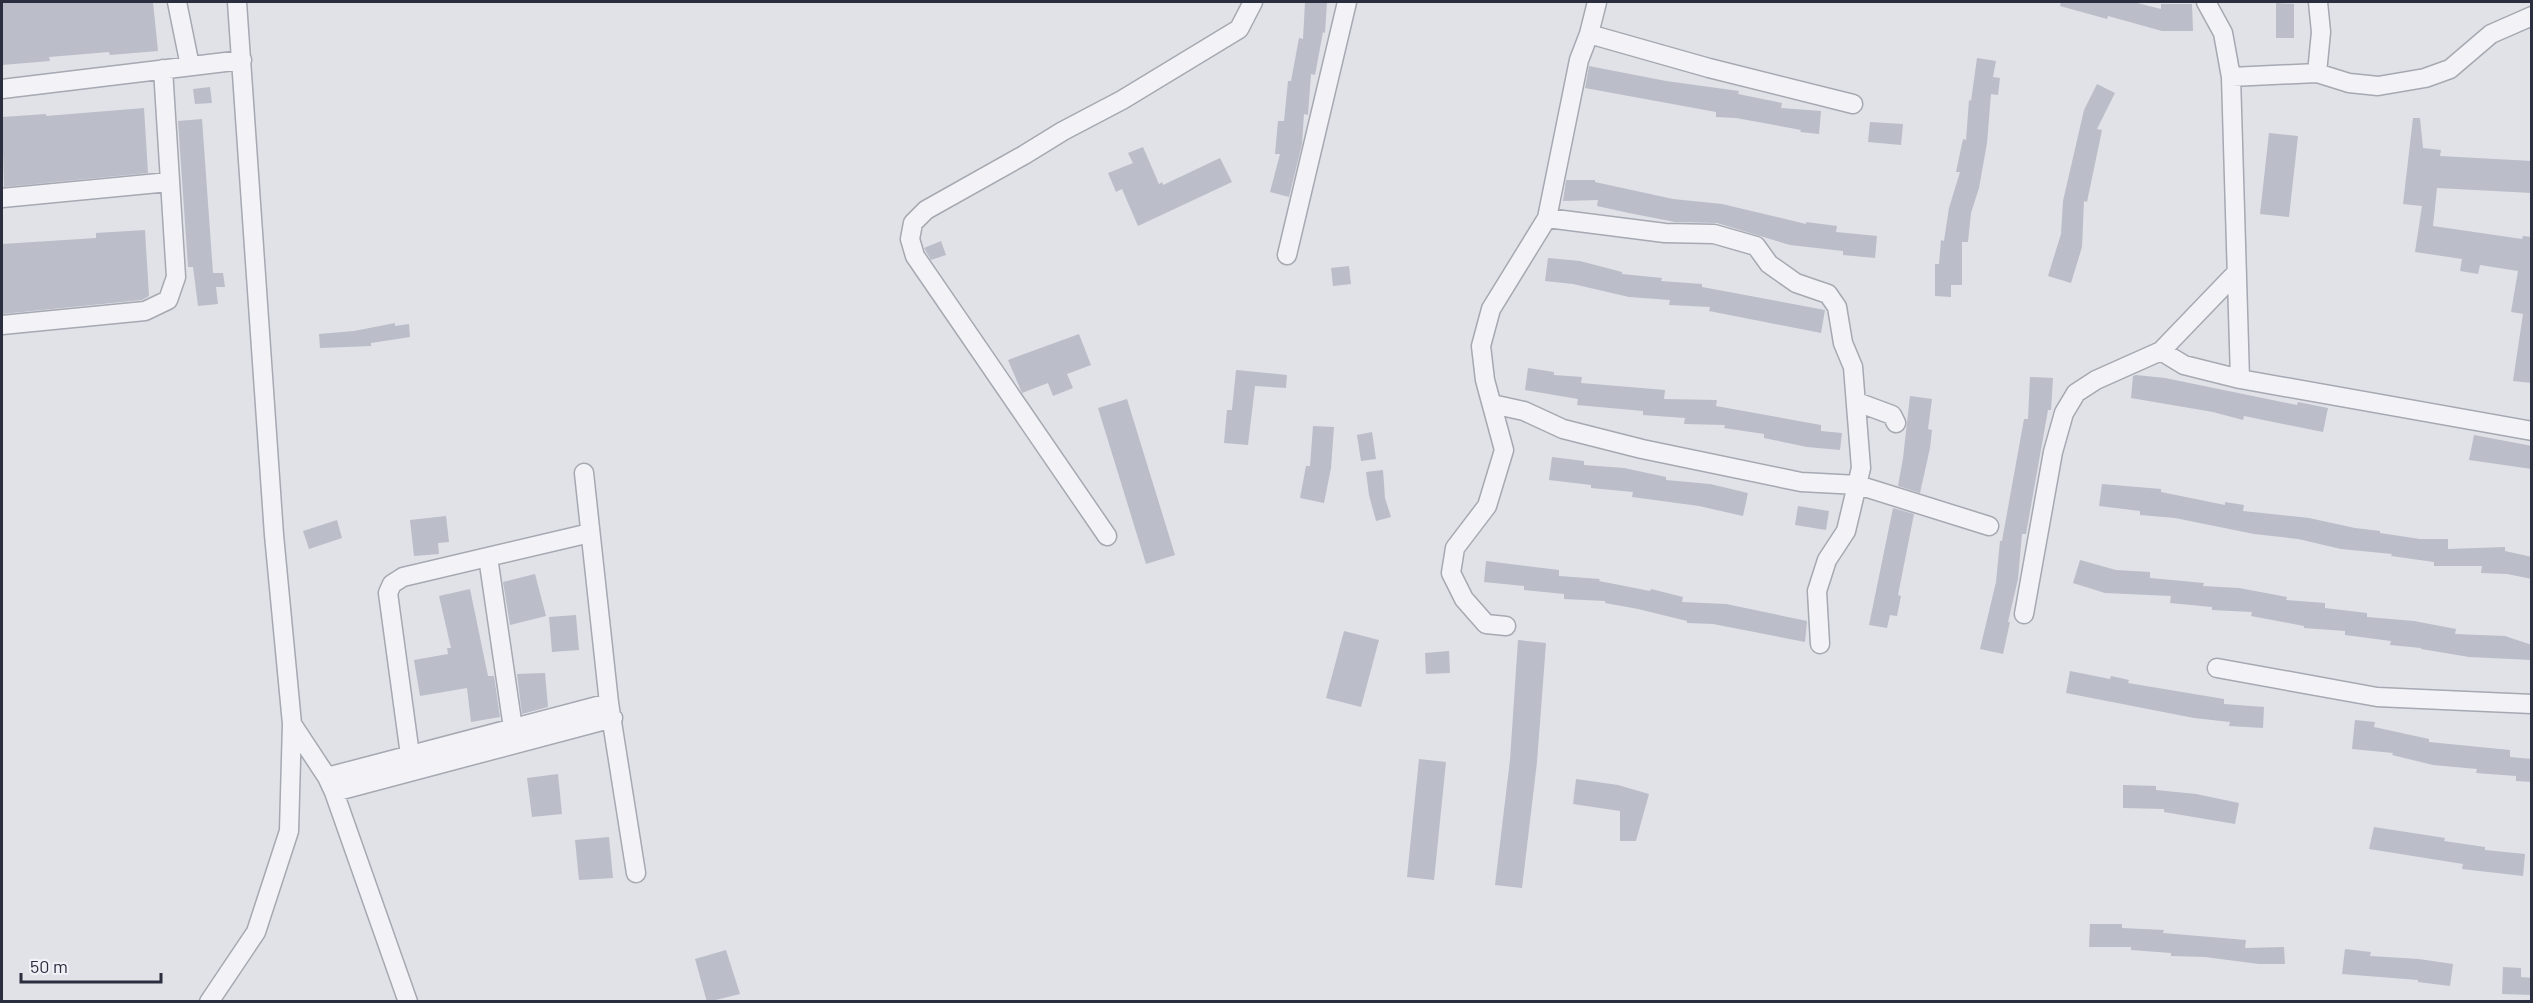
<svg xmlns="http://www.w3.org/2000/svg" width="2533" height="1003" viewBox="0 0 2533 1003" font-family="Barlow,sans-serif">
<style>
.building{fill:#bbbdc8}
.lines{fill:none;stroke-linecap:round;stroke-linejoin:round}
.minor-casing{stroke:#a6a8b2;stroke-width:21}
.minor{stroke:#f3f3f7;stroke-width:18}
</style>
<rect width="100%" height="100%" fill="#e0e2e8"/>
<!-- building -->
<path class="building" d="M2,2H153L158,51L110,55L109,52L49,57L50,61L2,65Z
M1305,2H1327L1325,33L1323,32L1315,75L1311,74L1308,115L1304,114L1302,144L1289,197L1270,192L1280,154H1275L1278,121H1284L1288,81H1291L1299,38L1303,39Z
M2061,2H2133L2161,9V4H2192L2193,31H2162L2108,16L2107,19L2060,6Z
M2276,3L2294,4V38H2276Z
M1977,58L1996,61L1993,77L2000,78L1998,95L1991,94L1987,143L1979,188L1971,213L1968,242H1962V285H1951V297L1935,296V264H1939L1941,240L1944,241L1949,208L1960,172H1956L1963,139L1966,140L1969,100L1971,101Z
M1589,66L1666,81L1739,91L1738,94L1782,103L1781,108L1821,111L1819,134L1800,132L1801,130L1736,118L1716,117V112L1585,88Z
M2097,84L2115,93L2097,129L2102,130L2087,202L2084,201L2082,247L2071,283L2048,276L2061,234L2063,201L2084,110Z
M210,87L212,103L195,104L193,89Z
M144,108L148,173L4,187L2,117L46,114V116Z
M2413,118H2420L2423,148L2441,150L2440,156L2532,161V193L2437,188L2433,226L2522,239L2523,236L2532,237V383L2513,381L2523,314L2511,312L2518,271L2480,265L2478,274L2460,271L2462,259L2415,252L2422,206L2403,204Z
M202,119L213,273H223L225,287H216L218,304L198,306L193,267H188L178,121Z
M1870,122L1903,124L1901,145L1868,142Z
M2269,133L2298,136L2289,217L2260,214Z
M1143,147L1159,184L1162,182L1163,185L1220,158L1232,182L1138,226L1122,189L1116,192L1108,173L1133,163L1128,153Z
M1566,180H1595V182L1673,199L1722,204L1806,224V222L1837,226L1836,232L1877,236L1875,258L1843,255V251L1790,245L1717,223L1675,222L1629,213L1597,206L1598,200L1563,201Z
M145,230L149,296L142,300L2,314V244L96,238V233Z
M941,241L946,255L931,260L924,248Z
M1548,258L1580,261L1622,272V274L1662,278L1661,281L1702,284V287L1825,310L1821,333L1709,311L1710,307L1669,305L1670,300L1629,297L1573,284L1545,281Z
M1349,266L1351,284L1333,286L1331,268Z
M395,323V326L409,324L410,337L371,343V346L320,348L319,334L354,331Z
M1079,334L1091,365L1067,374L1073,388L1053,396L1048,383L1022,393L1008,360Z
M1528,368L1554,372V375L1582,377L1581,383L1665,390L1664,399L1717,400L1716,406L1821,425V431L1842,433L1840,450L1807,447L1764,438V434L1724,428L1725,425L1684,424L1685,418L1643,415V411L1577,405L1578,399L1525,390Z
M1236,370L1287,375L1286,388L1255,386L1248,445L1224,443L1227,410H1232Z
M2136,375L2165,378L2297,405L2298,402L2328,408L2323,432L2244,416L2243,420L2213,412L2131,398L2133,376Z
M2030,377L2053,378L2051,410H2048L2026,534H2022L2018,579L2008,622H2010L2003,654L1980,649L1996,582L2000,541H2002L2024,419H2028Z
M1910,396L1932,399L1928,429L1932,430L1930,448L1920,493L1898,486L1903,458Z
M1127,399L1175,555L1146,564L1098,408Z
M1313,426L1334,427L1331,468L1324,503L1300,498L1306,466H1310Z
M1372,432L1376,459L1361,461L1357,435Z
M2474,435L2532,446V469L2469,460Z
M1552,457L1584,461V465L1624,468L1666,477V480L1710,484L1748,493L1743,516L1699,506L1632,497L1633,492L1591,488V485L1549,480Z
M1383,470L1385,498L1391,517L1376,521L1369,495L1366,472Z
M2102,484L2161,489V492L2225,505V502L2244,505L2243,511L2309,518L2355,528L2380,531V533L2420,539H2448V549L2505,547V551L2532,557V579L2507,574L2481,573L2482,566H2434V562L2391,556L2392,554L2341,549L2298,539L2254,534L2175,518L2140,515V511L2099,506Z
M1798,506L1829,511L1826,530L1795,525Z
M1893,508L1914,514L1898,595L1901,596L1897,616L1890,615L1887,628L1869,625Z
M446,516L449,542L438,543L439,554L414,556L410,520Z
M337,520L342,538L309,549L303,531Z
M2080,560L2116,570L2150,572V578L2204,583L2203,586L2239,588L2287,597L2286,600L2325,603V608L2367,613V617L2414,621L2456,629L2455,634L2505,636L2532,645V660L2469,657L2421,649V648L2390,645L2391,641L2345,635V631L2304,628V626L2251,616L2252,612L2212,610V607L2170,603L2171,596L2105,593L2073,583Z
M1486,561L1559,570V576L1600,579L1599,581L1650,591L1651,589L1683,597L1682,602L1726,604L1807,621L1805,642L1713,624L1687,623V621L1638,609L1605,603V601L1564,599V594L1524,590V586L1484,582Z
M535,574L546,616L510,625L503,582Z
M470,589L488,676H494L500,717L471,722L467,688L420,696L414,660L448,654L447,648H451L439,596Z
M576,615L579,650L552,652L549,617Z
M1344,631L1379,640L1361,707L1326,698Z
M1518,640L1546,643L1537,762L1522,888L1495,885L1510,760Z
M1449,651L1450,673L1426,674L1425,653Z
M2070,671L2110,679L2111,676L2129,680L2128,683L2224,699V704L2264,707L2263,728L2229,726L2230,722L2194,718L2066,693Z
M545,673L548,707L522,714L517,674Z
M2355,720L2375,722L2374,727L2429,739V742L2510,750V757L2532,759V782L2516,781V776L2476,773L2477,769L2433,765L2392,755L2393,753L2352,749Z
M1419,759L1446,762L1434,880L1407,877Z
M558,774L562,814L532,817L527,778Z
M1576,779L1618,785L1649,794L1636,841H1620V811L1573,804Z
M2123,785L2156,786V790L2196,794L2239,803L2235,824L2164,812V809L2123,808Z
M2374,827L2445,838L2444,841L2485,847V850L2525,854L2523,876L2462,869L2463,864L2369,849Z
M609,837L613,878L579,880L575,840Z
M2090,924H2122V928L2164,930L2163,933L2246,940L2245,948L2284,947L2285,964H2259L2205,957L2171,956V953L2131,950V947H2089Z
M2345,949L2371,952L2370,956L2419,959L2453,964L2450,986L2418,982V980L2342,974Z
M726,950L740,994L707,1002L695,959Z
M2503,967L2521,968V977L2532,978V995L2502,994Z"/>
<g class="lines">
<!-- minor casing -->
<g class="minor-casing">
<path id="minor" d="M177,2L190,66
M2206,2L2223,33L2231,77L2240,379
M1589,34L1709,68L1853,104
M2317,73L2321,32L2318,2
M2231,77L2317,73L2349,83L2378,86L2425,78L2450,69L2491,34L2532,16
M2,89L242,60
M2,198L169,182
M1547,218L1665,233L1714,234L1756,246L1769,264L1796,283L1828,294L1837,307L1843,343L1853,367L1861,468L1846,531L1827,560L1817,591L1820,644
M1287,255L1347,2
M2,325L145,311L168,300L176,277L163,69
M2161,351L2184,365L2240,379L2532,431
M1857,402L1892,415L1896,423
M1492,404L1524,411L1563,429L1642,449L1801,482L1858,485L1989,526
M584,473L609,703L636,873
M1107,536L915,256L910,239L913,223L926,210L1024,155L1063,131L1122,100L1239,29L1253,2
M488,557L513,728
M2024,614L2053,452L2064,413L2076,393L2096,380L2161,351L2237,272
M1506,626L1486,624L1464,599L1451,573L1455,548L1487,506L1504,450L1485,380L1481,346L1491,309L1547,218L1579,60L1589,34L1597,2
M2217,668L2377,697L2532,704
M292,724L327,777L334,792L408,1002
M410,755L388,593L392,584L403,577L590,533
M327,777L609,703
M334,792L613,718
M209,1002L256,932L289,831L292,724L274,535L237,2"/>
</g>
<!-- minor -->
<use href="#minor" class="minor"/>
</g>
<!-- border -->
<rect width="2533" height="1003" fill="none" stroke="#2a2e3f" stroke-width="6"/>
<!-- scale -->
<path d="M21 973v9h140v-9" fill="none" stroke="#2a2e3f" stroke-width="3"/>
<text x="30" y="973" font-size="18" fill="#2a2e3f" stroke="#f0f1f6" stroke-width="4.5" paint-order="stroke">50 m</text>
</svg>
